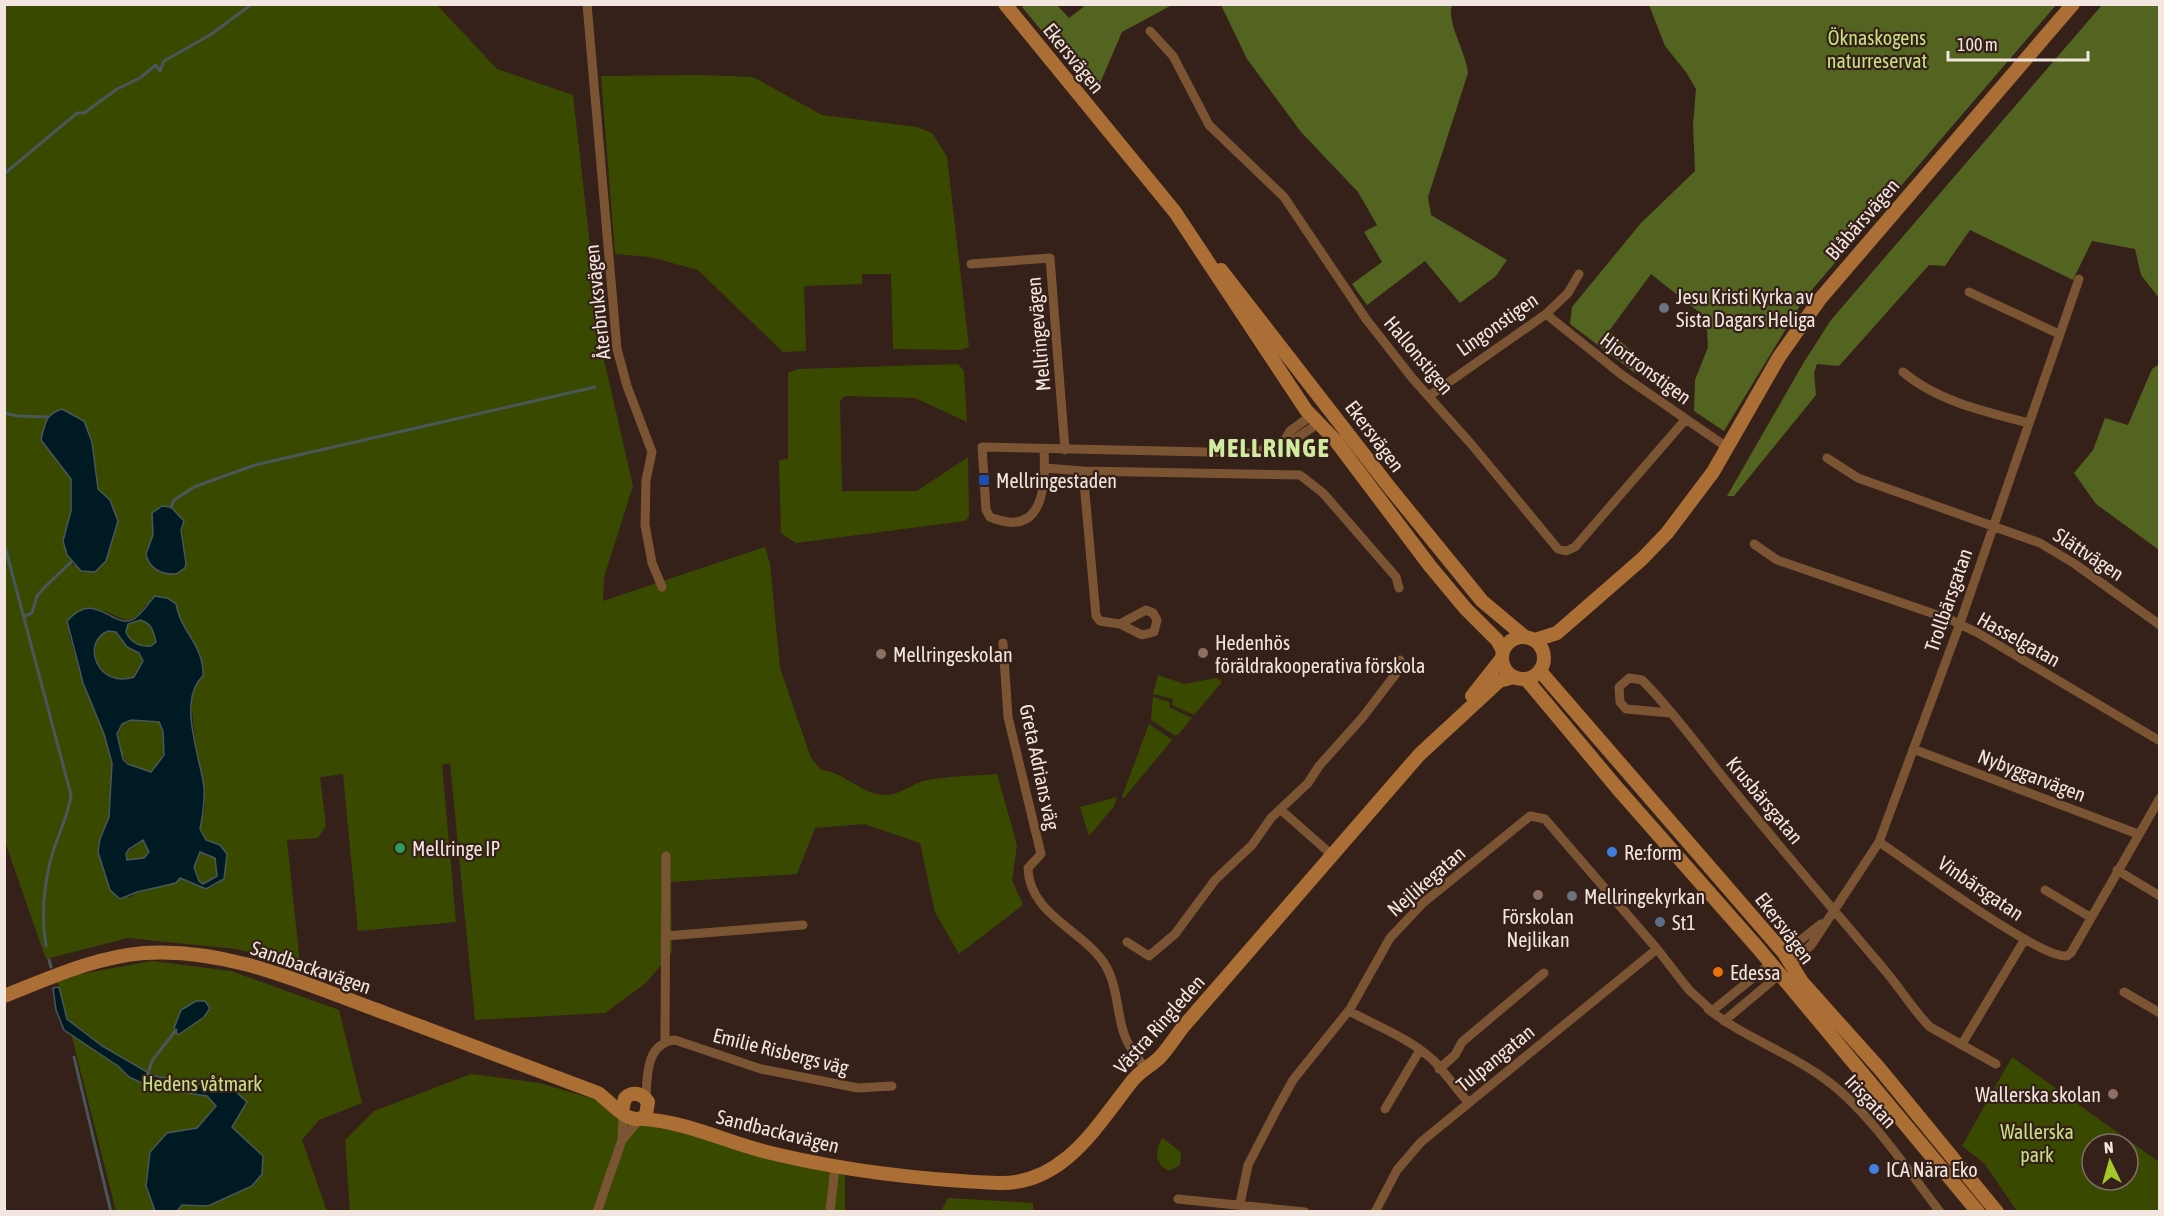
<svg xmlns="http://www.w3.org/2000/svg" width="2164" height="1216" viewBox="0 0 2164 1216" font-family="'Asap Condensed',sans-serif">
<style>
.green{fill:#394a00;fill-rule:evenodd}
.forest{fill:#52641f}
.water{fill:#001a23;stroke:#49575b;stroke-width:1.5;fill-rule:evenodd}
.lines{fill:none;stroke-linecap:round;stroke-linejoin:round}
.stream{stroke:#49575b;stroke-width:3}
.street{stroke:#7b5533;stroke-width:9}
.secondary{stroke:#ab6e34;stroke-width:14}
.worship-dot{fill:#6b7280;stroke:#352119;stroke-width:2}
.transit-dot{fill:#1a4fb4;stroke:#352119;stroke-width:2}
.education-dot{fill:#8d6e63;stroke:#352119;stroke-width:2}
.leisure-dot{fill:#2e9e5b;stroke:#352119;stroke-width:2}
.shop-dot{fill:#3f7fe0;stroke:#352119;stroke-width:2}
.service-dot{fill:#5c6f8a;stroke:#352119;stroke-width:2}
.food-dot{fill:#e8710a;stroke:#352119;stroke-width:2}
.labels{text-anchor:middle;dominant-baseline:central;stroke-width:4.5;stroke-linejoin:round;paint-order:stroke}
.park-label{font-size:20px;fill:#c5e282;stroke:#352119}
.street-label{font-size:20px;fill:#f3e5df;stroke:#352119}
.poi-label{font-size:20px;fill:#f3e5df;stroke:#352119;text-anchor:start}
.district-label{font-size:26px;font-weight:bold;letter-spacing:1.5px;fill:#d2eba1;stroke:#352119}
</style>
<rect width="100%" height="100%" fill="#352119"/>
<!-- green -->
<path class="green" d="M4,5H437L497,69L573,95L602,351L633,486L604,577L603,601L765,547L770,564L780,668L811,758L821,770C845,772 860,794 885,795C902,795 913,782 928,780C950,776 974,776 997,774L1017,845L1012,880L1023,905L959,954L935,912L920,843L864,824L815,828L797,874L671,882L672,952L646,983L605,1013L475,1020L450,763L442,765L456,922L358,931L343,774L320,777L326,826L318,838L287,840L300,964L236,949L128,938L46,959L4,839ZM41,440L92,442L98,489L110,500L118,521L115,531L73,566L63,541L71,511V478ZM152,513L184,520C179,535 186,545 185,559L146,554L153,535ZM146,604H176L178,619L192,638L194,684L191,700L198,766L203,784L205,807L200,829L206,840L220,845L217,885L206,889L180,878C164,887 144,887 129,898L110,890L100,839L109,817L112,763L104,734L83,683L69,635L67,621L84,608C89,609 95,609 100,610C123,615 128,632 146,604Z
M701,75L753,77L822,115L917,127L932,133L947,157L969,347L960,350L893,349L891,274H862V284L804,286L806,351L783,352L698,270L650,257L615,254L601,76Z
M958,364L964,371L967,422L915,398L845,396L840,401L842,491H917L968,457L969,517L965,521L796,543L781,533L779,460L788,459V373L798,369Z
M140,620C152,623 153,631 156,642L151,646C139,647 131,642 126,632L128,624Z
M108,631L116,632L127,647L139,653L143,661L134,677C127,680 117,682 110,678C92,669 89,639 108,631Z
M1158,675L1184,684L1217,678L1222,682L1194,715L1172,705L1173,699L1153,694Z
M1153,697L1170,702L1169,707L1192,718L1178,735H1174L1151,720Z
M131,720L159,722C167,741 166,759 151,772C127,768 110,750 122,724Z
M1149,724L1172,740L1124,798L1122,797Z
M1117,797L1114,806L1089,836L1080,807Z
M143,840L149,852L144,858L127,860L126,854Z
M200,852L215,858L217,876L203,884L199,881L194,867Z
M152,961L231,971L339,1010L362,1103L319,1120L302,1140L327,1211H116L58,982L81,974Z
M2012,1057L2159,1162V1211H2017L1984,1163L1962,1146ZM2092,1144H2128V1180H2092Z
M471,1074L540,1083L845,1175V1211H350L345,1140L374,1111Z
M1162,1138L1181,1152L1180,1165L1169,1171C1154,1163 1155,1151 1162,1138Z
M948,1198L1033,1203V1211H941Z"/>
<!-- forest -->
<path class="forest" d="M1027,4L1057,5L1069,18L1086,5H1172L1122,32L1095,95L1022,7Z
M1221,5H1452C1446,22 1466,51 1468,73L1428,197L1431,215L1507,260L1496,276L1460,303L1425,261L1367,305L1352,284L1382,262L1364,232L1377,225L1358,192L1301,132L1247,59Z
M1649,5H2056L1804,299L1724,431L1694,411L1695,380L1708,347L1707,331L1699,312L1651,274L1609,331L1643,361L1635,373L1570,324L1572,307L1641,223L1695,171L1693,125L1696,89L1686,72L1665,46Z
M2102,5H2159V298L2141,275L2135,249L2092,241L2073,280L1970,230L1945,266L1929,265L1839,366L1817,364L1814,373L1816,395L1734,496H1727L1804,362L1831,320Z
M2159,364V550L2096,504L2074,473L2093,450L2105,418L2128,425L2152,369Z"/>
<!-- water -->
<path class="water" d="M62,409L84,421L92,442L98,489L110,500L118,521L106,561L95,572L81,571L67,555L63,541L71,511V479L41,440C45,424 45,414 62,409Z
M162,506L171,507L184,521L181,530L186,563L185,568L176,574C162,575 149,569 146,554L153,535L152,513Z
M155,596L167,598L176,604C181,633 204,644 203,676C177,700 200,756 204,787C205,802 203,814 200,829L206,840L220,845L227,854L224,879L206,889L180,878L176,883L137,892L120,899L110,890L98,852L100,839L109,817L112,763L104,734L83,683L67,621C95,589 111,628 132,620C141,616 148,603 155,596ZM140,620C152,623 153,631 156,642L151,646C139,647 131,643 126,632L128,624ZM108,631L116,632L127,647L139,653L143,661L134,677C98,689 80,643 108,631ZM131,720L159,722L163,731L164,755L151,772L128,764L123,759L117,734L122,724ZM143,840L149,852L144,858L127,860L126,854L129,849ZM200,852L215,858L217,876L203,884L199,881L194,867Z
M59,987L67,1019L102,1046L154,1076L235,1091L247,1102L232,1127L263,1156L262,1174L252,1186L208,1206L182,1205L177,1211H155L146,1186L150,1152L167,1133L197,1128L216,1106L207,1096L153,1088L129,1077L118,1066L64,1030L56,1010L53,988Z
M196,1001H205L210,1008L204,1017L178,1035L174,1028L181,1010Z"/>
<g class="lines">
<!-- stream -->
<path class="stream" d="M4,174L77,113H84L117,89L140,78L156,65L160,71L164,61L210,35L252,4
M4,413L18,416L47,417
M171,507L174,500L194,487L255,465L595,387
M4,543L71,795C69,810 64,821 59,835C45,869 40,910 46,946
M25,616L32,613L37,596L46,586L71,562
M49,960L51,967
M74,1057L111,1212
M147,1076L152,1061L176,1030"/>
<!-- street -->
<path class="street" d="M587,4L617,349L627,386L652,452L646,480L645,525L652,563L662,587
M1150,31L1173,56L1209,125L1284,197L1366,319L1413,379L1472,445L1558,549L1566,551L1575,547L1685,420
M971,264L1050,258L1065,450
M1969,292L2059,334
M1546,314L1622,375L1728,448
M1903,372C1937,401 1986,412 2029,423
M1429,396L1546,314L1568,293L1579,274
M1284,441L1290,431L1312,415
M1044,450C1046,487 1043,539 990,517L986,510L982,447L1252,453L1295,439L1319,423
M1827,458L1858,478L2040,543L2075,564L2160,625
M1045,468L1083,471
M1754,544L1777,560L1949,619L1978,633L2160,741
M1120,624L1146,610L1153,613L1157,620L1154,632L1142,635L1120,624L1100,621L1096,616L1083,471L1300,475L1323,493L1396,577L1399,588
M1003,643L1008,717L1041,854L1028,868C1029,914 1081,929 1104,963C1118,985 1116,1010 1124,1034C1128,1047 1138,1058 1146,1069
M1671,713L1626,709L1620,702L1619,687L1629,678L1642,680C1676,714 1704,755 1735,792C1783,851 1833,909 1882,967C1899,986 1912,1009 1930,1027L1996,1064
M1913,749L2138,834
M1281,810L1332,855
M1879,842C1910,862 2039,959 2067,956L2071,953L2160,798
M2117,870L2160,896
M2045,890L2090,917
M666,936L803,925
M1127,942L1149,956L1175,934L1215,880L1252,845L1271,818L1308,783L1319,766L1362,718L1398,671L1400,660
M1784,953L1821,924
M1791,965L1812,944L1879,842L1959,626L2079,279
M2124,992L2160,1013
M1708,1009C1745,1038 1786,1051 1822,1077C1866,1107 1907,1169 1940,1212
M1349,1011C1377,1026 1409,1038 1433,1060C1445,1072 1456,1089 1468,1102
M1724,1021L1779,975
M665,1041L666,856
M1962,1044L2025,939
M1439,1069L1455,1055L1462,1042L1544,973
M646,1098C647,1076 646,1043 675,1040L761,1069L858,1088L892,1086
M1385,1109L1420,1050
M622,1140L639,1120
M1178,1199L1305,1212
M1240,1204L1248,1165L1277,1109L1293,1080L1350,1009L1390,938L1423,903L1530,816L1545,819L1657,949L1689,990L1712,1011L1770,964
M597,1212L622,1140L623,1115
M830,1212L835,1167
M1375,1212L1397,1170L1421,1142L1657,949"/>
<!-- secondary -->
<path class="secondary" d="M1005,4L1175,212L1306,410L1335,440L1430,566L1465,608L1497,640L1503,651
M1221,270L1390,488L1482,601L1525,637
M1502 658a21 21 0 1 1 42 0a21 21 0 1 1-42 0Z
M1535,640L1557,633L1642,559L1667,533L1713,472L1779,357L1820,299L2073,4
M1540,671L1784,953L1802,982L1879,1068L1997,1212
M1526,679L1618,789L1758,948L1978,1212
M1472,696L1502,658
M4,996C50,978 95,957 144,953C228,947 307,985 385,1013C456,1040 527,1067 598,1093C612,1103 631,1129 646,1115L648,1102C642,1093 633,1091 625,1098L622,1111
M643,1119C689,1122 730,1144 775,1154C847,1171 924,1180 998,1183C1064,1185 1097,1125 1133,1080C1141,1070 1153,1065 1161,1056C1169,1047 1176,1036 1183,1027L1419,755L1499,681L1514,677"/>
</g>
<!-- markers -->
<g class="worship-dot">
<circle cx="1664" cy="308" r="6"/>
<circle cx="1572" cy="896" r="6"/>
</g>
<rect class="transit-dot" x="978" y="474" width="12" height="12" rx="3"/>
<g class="education-dot">
<circle cx="1203" cy="653" r="6"/>
<circle cx="881" cy="654" r="6"/>
<circle cx="1538" cy="895" r="6"/>
<circle cx="2113" cy="1094" r="6"/>
</g>
<circle class="leisure-dot" cx="400" cy="848" r="6"/>
<g class="shop-dot">
<circle cx="1612" cy="852" r="6"/>
<circle cx="1874" cy="1169" r="6"/>
</g>
<circle class="service-dot" cx="1660" cy="922" r="6"/>
<circle class="food-dot" cx="1718" cy="972" r="6"/>
<g class="labels">
<!-- park labels -->
<g class="park-label">
<text x="1877" y="37">Öknaskogens<tspan x="1877" dy="23">naturreservat</tspan></text>
<text x="202" y="1083">Hedens våtmark</text>
<text x="2037" y="1131">Wallerska<tspan x="2037" dy="23">park</tspan></text>
</g>
<!-- street labels -->
<g class="street-label">
<text transform="translate(1074 58) rotate(51)">Ekersvägen</text>
<text transform="translate(1862 219) rotate(-49)">Blåbärsvägen</text>
<text transform="translate(597 302) rotate(-96)">Återbruksvägen</text>
<text transform="translate(1497 324) rotate(-35)">Lingonstigen</text>
<text transform="translate(1038 334) rotate(-95)">Mellringevägen</text>
<text transform="translate(1419 355) rotate(50)">Hallonstigen</text>
<text transform="translate(1646 368) rotate(36)">Hjortronstigen</text>
<text transform="translate(1375 436) rotate(53)">Ekersvägen</text>
<text transform="translate(2089 554) rotate(33)">Slättvägen</text>
<text transform="translate(1948 600) rotate(-71)">Trollbärsgatan</text>
<text transform="translate(2019 639) rotate(29)">Hasselgatan</text>
<text transform="translate(1040 767) rotate(78)">Greta Adrians väg</text>
<text transform="translate(2032 775) rotate(21)">Nybyggarvägen</text>
<text transform="translate(1765 800) rotate(50)">Krusbärsgatan</text>
<text transform="translate(1426 881) rotate(-41)">Nejlikegatan</text>
<text transform="translate(1981 888) rotate(34)">Vinbärsgatan</text>
<text transform="translate(1785 928) rotate(53)">Ekersvägen</text>
<text transform="translate(311 967) rotate(19)">Sandbackavägen</text>
<text transform="translate(1159 1024) rotate(-48)">Västra Ringleden</text>
<text transform="translate(781 1051) rotate(14)">Emilie Risbergs väg</text>
<text transform="translate(1495 1058) rotate(-39)">Tulpangatan</text>
<text transform="translate(1871 1101) rotate(47)">Irisgatan</text>
<text transform="translate(778 1131) rotate(14)">Sandbackavägen</text>
</g>
<!-- poi labels -->
<g class="poi-label">
<text x="1676" y="296">Jesu Kristi Kyrka av<tspan x="1676" dy="23">Sista Dagars Heliga</tspan></text>
<text x="996" y="480">Mellringestaden</text>
<text x="1215" y="642">Hedenhös<tspan x="1215" dy="23">föräldrakooperativa förskola</tspan></text>
<text x="893" y="654">Mellringeskolan</text>
<text x="412" y="848">Mellringe IP</text>
<text x="1624" y="852">Re:form</text>
<text x="1584" y="896">Mellringekyrkan</text>
<text x="1538" y="916" text-anchor="middle">Förskolan<tspan x="1538" dy="23">Nejlikan</tspan></text>
<text x="1672" y="922">St1</text>
<text x="1730" y="972">Edessa</text>
<text x="2101" y="1094" text-anchor="end">Wallerska skolan</text>
<text x="1886" y="1169">ICA Nära Eko</text>
</g>
<!-- district labels -->
<g class="district-label">
<text x="1269" y="448">MELLRINGE</text>
</g>
</g>
<!-- border -->
<rect width="2164" height="1216" fill="none" stroke="#f3e5df" stroke-width="12"/>
<!-- north arrow -->
<g transform="translate(2110 1162) rotate(355)"><circle r="28" fill="#352119" stroke="#816f68" stroke-width="1.5"/>
<path d="M0-4.5L10 22L0 15L-10 22Z" fill="#a1c92a"/>
<text y="-9" font-size="16" font-weight="bold" text-anchor="middle" fill="#f3e5df">N</text>
</g>
<!-- scale -->
<path d="M1948 51v9h140v-9" fill="none" stroke="#f3e5df" stroke-width="3"/>
<text x="1957" y="51" font-size="18" fill="#f3e5df" stroke="#352119" stroke-width="4.5" paint-order="stroke">100 m</text>
</svg>
